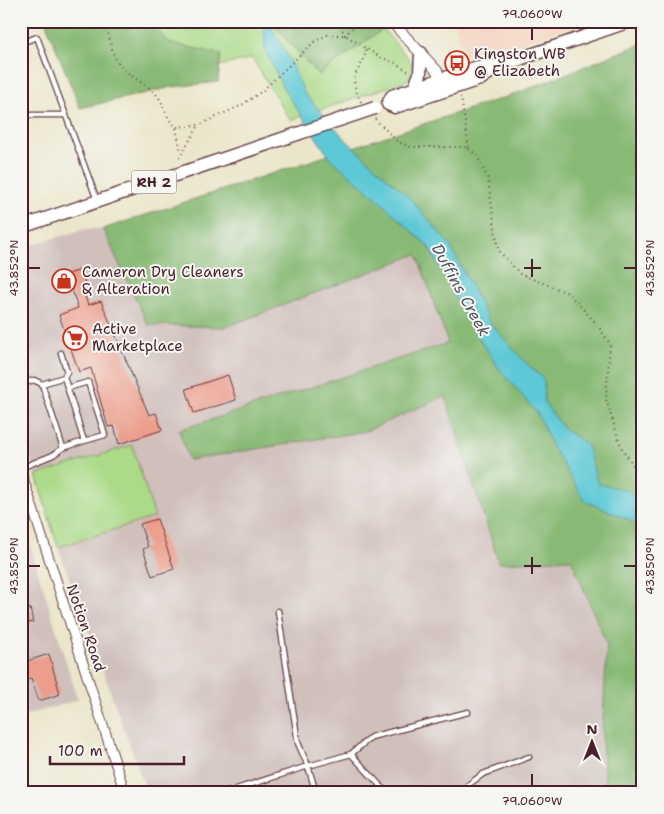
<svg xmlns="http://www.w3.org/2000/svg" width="664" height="814" viewBox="0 0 664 814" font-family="'Shantell Sans',sans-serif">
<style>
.built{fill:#f4d3c0}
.industrial{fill:#d0c0bc}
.green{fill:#abda88;stroke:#7a7c5a}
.forest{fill:#88ba74;stroke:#696c50}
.water{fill:#5dc9d6;stroke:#547480}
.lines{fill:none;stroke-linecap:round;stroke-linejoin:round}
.stream{stroke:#5dc9d6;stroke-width:2.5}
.building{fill:#ec9d8b}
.service-casing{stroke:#623d43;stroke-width:7}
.minor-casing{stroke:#623d43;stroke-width:11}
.tertiary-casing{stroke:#623d43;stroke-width:12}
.primary-casing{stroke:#623d43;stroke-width:15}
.path{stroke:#623d43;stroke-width:2;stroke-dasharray:1 4;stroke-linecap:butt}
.service{stroke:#fff;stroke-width:4.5}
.minor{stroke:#fff;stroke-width:9}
.tertiary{stroke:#fff;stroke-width:10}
.primary{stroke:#fff;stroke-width:12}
.primary-bridge-casing{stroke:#623d43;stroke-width:15;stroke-linecap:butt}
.primary-bridge{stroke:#fff;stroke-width:12}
.ticks{fill:none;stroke:#4a1f2b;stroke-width:2}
.labels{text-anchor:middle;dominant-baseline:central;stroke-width:4;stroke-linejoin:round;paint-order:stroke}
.shield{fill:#f6f6f2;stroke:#7e6067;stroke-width:1}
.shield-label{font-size:14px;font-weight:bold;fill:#4a1f2b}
.poi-label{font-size:15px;fill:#4a1f2b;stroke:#f6f6f2;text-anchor:start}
.street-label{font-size:15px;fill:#4a1f2b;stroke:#f6f6f2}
.water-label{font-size:16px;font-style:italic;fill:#50525e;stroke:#f6f6f2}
.neatline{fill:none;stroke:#4a1f2b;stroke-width:2}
.ticks-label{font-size:12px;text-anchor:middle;fill:#4a1f2b}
</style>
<rect width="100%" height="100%" fill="#f6f6f2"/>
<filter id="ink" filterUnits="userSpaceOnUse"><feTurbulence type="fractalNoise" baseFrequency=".02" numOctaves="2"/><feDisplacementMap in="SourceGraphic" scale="10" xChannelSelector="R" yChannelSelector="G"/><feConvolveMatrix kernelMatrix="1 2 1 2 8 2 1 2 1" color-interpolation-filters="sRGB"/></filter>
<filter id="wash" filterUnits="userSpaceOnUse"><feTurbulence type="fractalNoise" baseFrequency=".0096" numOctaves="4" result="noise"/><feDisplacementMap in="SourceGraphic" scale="20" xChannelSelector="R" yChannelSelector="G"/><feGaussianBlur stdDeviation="1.12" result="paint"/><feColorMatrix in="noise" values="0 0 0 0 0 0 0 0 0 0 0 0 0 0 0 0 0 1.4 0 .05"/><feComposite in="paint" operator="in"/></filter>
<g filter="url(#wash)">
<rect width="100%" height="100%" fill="#ebe6ca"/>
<!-- built -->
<path class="built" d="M454,21H584L467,61Z"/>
<!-- industrial -->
<path class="industrial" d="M85,229H103L148,325L226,327L417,254L448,343L179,430L189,460L366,431L445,396L499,563L570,559L607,645L602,738L606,793H147L58,547L155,517L132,445L36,475L21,427V248Z
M21,516L78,700L21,717Z"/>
<!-- green -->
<path class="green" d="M141,21H271L318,75L383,29L413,64L412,71L406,81L290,120L252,58L195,72Z
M132,445L155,517L58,547L36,475Z"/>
<!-- forest -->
<path class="forest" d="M45,21H148L170,43L221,54L218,82L172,87L80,108Z
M271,21H326L337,29L344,21H374L383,29L318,75Z
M641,44L643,793H606L602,738L607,645L571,559L499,563L445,396L366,431L189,460L179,430L448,343L417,254L226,327L148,325L103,229L515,94Z"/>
<!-- water -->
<path class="water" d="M264,21H268L288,56L305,94L347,141L412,200L450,245L490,323L528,365L544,379V402L564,429L587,445L598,484L628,490L643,502V526L585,501L553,448L537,413L501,371L468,322L429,247L371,193L330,158L283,88L265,50Z"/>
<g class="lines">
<!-- stream -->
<path class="stream" d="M260,21L263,25
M635,148L643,157"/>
</g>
<g id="blocks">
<!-- building -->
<path class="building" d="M81,270L85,283L81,284L88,305L101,301L149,415L156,413L162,430L119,444L114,426L108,427L91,368L79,372L59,315L78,308L71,287L63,290L59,277Z
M228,375L236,400L194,413L186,389Z
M157,519L174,569L152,576L143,549L148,547L140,524Z
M30,608L33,622L21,625V610Z
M49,654L60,694L39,701L31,678L21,681V663Z"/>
</g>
</g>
<g filter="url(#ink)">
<use href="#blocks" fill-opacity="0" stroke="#623d43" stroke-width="1"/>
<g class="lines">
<!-- service casing -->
<g class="service-casing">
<path id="service" d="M21,43L37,37L97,200
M21,115H66
M61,353L67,372L64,377
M21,384L34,380L42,384L64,377L84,441L63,448L42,384
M68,388L88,382L105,435L84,441
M21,468L53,455L63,448
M351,754L371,737L468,712
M224,793L308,766L298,743L278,611
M316,793L308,766L351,754L387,793
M457,793L483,774L529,757"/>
</g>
<!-- minor casing -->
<g class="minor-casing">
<path id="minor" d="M21,472L125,793"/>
</g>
<!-- tertiary casing -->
<g class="tertiary-casing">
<path id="tertiary" d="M391,21L437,71L445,86"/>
</g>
<!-- primary casing -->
<g class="primary-casing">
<path id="primary" d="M414,89L420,74L421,53
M388,104L395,107L480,79L499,66L630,21
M388,104L392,96L478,67L499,66
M21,227L297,134"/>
</g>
<!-- path -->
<path class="path" d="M101,21C111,30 109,49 117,61C125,75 145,83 156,94C165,104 163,115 176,127L199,125L242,105L262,91L314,42L327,35H345L380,57L394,62L410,73
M338,21L345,35L360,21
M461,97L469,149
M361,102C345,69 362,76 366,49
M375,119L398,142L411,147H466L477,155L488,179L498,250L520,274L568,293L597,324L610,344L606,399L621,447L634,466L643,471
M176,128L181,152
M179,158L199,125"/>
<!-- service -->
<use href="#service" class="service"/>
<!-- minor -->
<use href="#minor" class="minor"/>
<!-- tertiary -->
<use href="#tertiary" class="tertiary"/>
<!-- primary -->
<use href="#primary" class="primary"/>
<!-- primary-bridge casing -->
<g class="primary-bridge-casing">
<path id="primary-bridge" d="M297,134L375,108"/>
</g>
<!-- primary-bridge -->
<use href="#primary-bridge" class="primary-bridge"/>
</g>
</g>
<!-- ticks -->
<path class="ticks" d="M532,28V40M532,259V277M28,268H40M524,268H541M624,268H636M532,557V574M28,566H40M524,566H541M624,566H636M532,774V786"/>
<!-- icons -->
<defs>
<g id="bus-ring" transform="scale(1.25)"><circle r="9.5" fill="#f6f6f2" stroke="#c8321e" stroke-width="1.5"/><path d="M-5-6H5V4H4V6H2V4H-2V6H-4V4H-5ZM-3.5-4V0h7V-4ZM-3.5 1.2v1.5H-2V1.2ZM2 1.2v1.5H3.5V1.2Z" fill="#c8321e"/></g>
<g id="shop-ring" transform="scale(1.25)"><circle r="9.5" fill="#f6f6f2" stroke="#c8321e" stroke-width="1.5"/><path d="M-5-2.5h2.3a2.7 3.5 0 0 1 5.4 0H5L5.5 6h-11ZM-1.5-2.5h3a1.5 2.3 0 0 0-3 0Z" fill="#c8321e"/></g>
<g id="supermarket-ring" transform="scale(1.25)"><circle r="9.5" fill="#f6f6f2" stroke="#c8321e" stroke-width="1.5"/><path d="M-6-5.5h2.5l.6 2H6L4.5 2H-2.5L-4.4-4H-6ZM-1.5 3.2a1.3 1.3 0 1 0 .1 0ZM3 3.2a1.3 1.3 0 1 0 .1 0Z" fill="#c8321e"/></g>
</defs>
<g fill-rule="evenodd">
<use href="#bus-ring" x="457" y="63"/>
<use href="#shop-ring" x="64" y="281"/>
<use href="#supermarket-ring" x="75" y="338"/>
</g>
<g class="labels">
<!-- shield labels -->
<rect class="shield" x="131.5" y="170.5" width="45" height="23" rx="4"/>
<g class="shield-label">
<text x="154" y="182">RH 2</text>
</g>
<!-- poi labels -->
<g class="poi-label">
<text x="474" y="54">Kingston WB<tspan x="474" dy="17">@ Elizabeth</tspan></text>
<text x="82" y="272">Cameron Dry Cleaners<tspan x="82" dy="17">&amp; Alteration</tspan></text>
<text x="92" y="329">Active<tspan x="92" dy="17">Marketplace</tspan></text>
</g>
<!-- street labels -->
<g class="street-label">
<text transform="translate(86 628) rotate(71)">Notion Road</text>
</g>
<!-- water labels -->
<g class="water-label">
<text transform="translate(461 290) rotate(61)">Duffins Creek</text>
</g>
</g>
<!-- margin -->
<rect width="664" height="814" fill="none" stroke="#f6f6f2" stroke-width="55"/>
<!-- north arrow -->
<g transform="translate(592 742)" stroke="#f6f6f2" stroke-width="4" paint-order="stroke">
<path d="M0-4L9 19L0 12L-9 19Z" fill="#4a1f2b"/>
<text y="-8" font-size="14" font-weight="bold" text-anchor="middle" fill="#4a1f2b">N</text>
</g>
<!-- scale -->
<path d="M50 756v8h134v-8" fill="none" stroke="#4a1f2b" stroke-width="2.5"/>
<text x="58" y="756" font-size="15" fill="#4a1f2b" stroke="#f6f6f2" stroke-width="4" paint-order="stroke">100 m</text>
<rect x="28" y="28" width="608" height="758" class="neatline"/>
<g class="ticks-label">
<text x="532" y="18">79.060°W</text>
<text transform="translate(14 268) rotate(-90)" y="4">43.852°N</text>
<text transform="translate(650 268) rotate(-90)" y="4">43.852°N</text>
<text transform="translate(14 566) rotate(-90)" y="4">43.850°N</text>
<text transform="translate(650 566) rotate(-90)" y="4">43.850°N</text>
<text x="532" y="805">79.060°W</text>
</g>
</svg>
